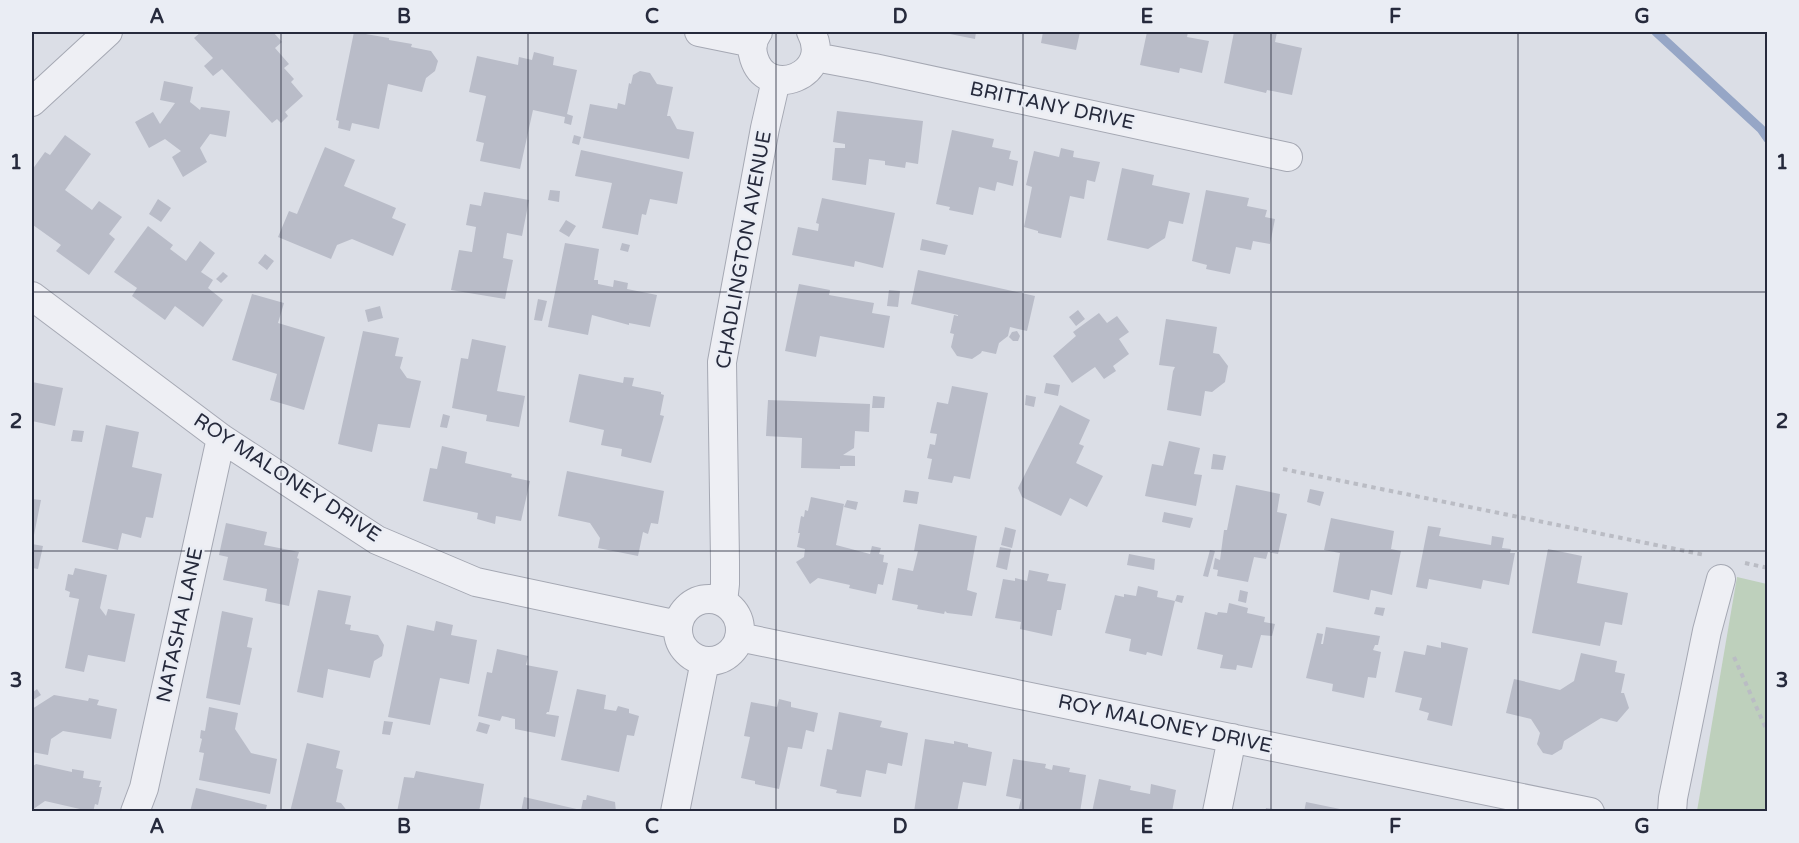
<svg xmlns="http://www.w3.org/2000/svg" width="1799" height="843" viewBox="0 0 1799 843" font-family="'Varela Round',sans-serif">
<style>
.green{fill:#bed0bc}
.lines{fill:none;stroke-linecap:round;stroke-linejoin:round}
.stream{stroke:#96a6c6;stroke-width:9}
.building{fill:#b9bcc8}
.minor-casing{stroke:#a5a8b3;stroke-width:30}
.path{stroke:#babcc4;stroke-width:4;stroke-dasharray:4.5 4.5;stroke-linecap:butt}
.minor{stroke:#eeeff4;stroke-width:28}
.grid{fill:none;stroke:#262a3c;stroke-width:1.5;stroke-opacity:0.55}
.labels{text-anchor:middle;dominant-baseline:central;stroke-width:5;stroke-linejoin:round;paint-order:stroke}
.street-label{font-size:20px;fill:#262a3c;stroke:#eaedf4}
.neatline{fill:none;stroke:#262a3c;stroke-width:2}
.grid-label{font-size:20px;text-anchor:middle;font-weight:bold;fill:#262a3c}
</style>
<rect width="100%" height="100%" fill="#dbdee6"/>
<!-- green -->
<path class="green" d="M1737,577L1767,584V811H1697Z"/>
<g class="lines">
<!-- stream -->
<path class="stream" d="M1656,32L1761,129L1768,139"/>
</g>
<!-- building -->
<path class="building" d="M201,32H273L282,42L275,48L289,64L284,68L294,79L291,82L303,96L285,112L288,116L281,123L277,119L272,123L222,69L213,76L204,66L213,58L194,38Z
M354,32L389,38V40L412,44L411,47L431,51L438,61L435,71L426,78L422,92L388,84L379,129L352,123L350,131L338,128L339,121L336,120Z
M1043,32H1080L1076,50L1041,43Z
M1147,32H1188L1187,37L1209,41L1202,73L1180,68L1179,73L1140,65Z
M1234,32H1277L1275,42L1302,48L1292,95L1267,90L1266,93L1224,83Z
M945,33V32H976L975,39Z
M534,52L554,57L553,65L577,70L567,114L573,116L571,125L564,123L565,117L533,110L520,169L480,161L484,143L476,141L486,96L469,92L477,56L518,65L519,57L532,60Z
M640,71L650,73L657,84L673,87L667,116H670L677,129L694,132L689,159L583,138L590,104L617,109L618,103L625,105L629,83L631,84L633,75Z
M164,81L193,87L190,102L200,110L201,107L230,111L226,137L210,134L200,148L207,162L183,177L172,157L181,151L165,139L149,148L135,122L153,112L160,124L175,103L160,100Z
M837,111L923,121L918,164L906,162L905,168L885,165V161L869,159L866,185L832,180L835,148H845V144L833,142Z
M952,130L994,139L992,147L1011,151L1009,159L1018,161L1013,186L997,182L995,191L979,187L973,215L949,210L950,207L936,204Z
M65,135L91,154L65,190L92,210L99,201L122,217L109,234L115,239L89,275L56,251L61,245L33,225L32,227V170L45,152L50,155Z
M574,135L581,137L579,145L572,143Z
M325,147L355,160L344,186L396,208L392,218L406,224L393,256L352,239L337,245L331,259L278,237L289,211L297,214Z
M1061,148L1074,151L1073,157L1100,162L1095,182L1087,180L1084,199L1070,196L1061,238L1038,233V231L1024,227L1032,187L1026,185L1034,151L1059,157Z
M581,150L683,172L677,204L650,199L646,215L642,214L638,235L602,228L612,183L575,176Z
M1122,168L1154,175L1152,185L1190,193L1183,224L1169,221L1165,238L1148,249L1107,240Z
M550,190L560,191L559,202L548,200Z
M1206,190L1249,198L1247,206L1267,210L1265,217L1275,219L1270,244L1253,241L1251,250L1236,247L1230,274L1206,269L1207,265L1192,261Z
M484,192L529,200L522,236L507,233L503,258L513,260L505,299L451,290L459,250L472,252L476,227L466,225L470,204L481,206Z
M822,198L895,213L883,268L855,261L854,267L792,255L798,227L818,231L819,224L816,223Z
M158,199L171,208L161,222L149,214Z
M566,220L576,226L569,237L559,231Z
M148,226L173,245L170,249L186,261L200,241L215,253L201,272L213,280L208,288L223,300L203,327L175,306L165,320L132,296L137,288L114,272Z
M922,239L948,245L945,255L920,250Z
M565,243L599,249L594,280H598V284L613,287L614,280L628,283L627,289L657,295L650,327L629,323V325L592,315L588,335L548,327Z
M622,243L630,245L628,252L620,250Z
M265,254L274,261L267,270L258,263Z
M918,270L1035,296L1027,331L1010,327L1008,336L999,343L996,354L982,351L981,353L972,359L957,356L951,347L954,334L950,333L954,315L958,316V315L911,304Z
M223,272L228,276L221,283L216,279Z
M799,284L830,290L829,295L874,303L872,313L890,316L884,348L820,336L816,357L785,351Z
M889,290L900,291L898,307L887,306Z
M252,294L284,303L278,323L325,337L304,410L270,400L277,374L232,360Z
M538,299L547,301L542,321L534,320Z
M380,306L383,318L368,322L365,310Z
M1078,310L1085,319L1076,326L1069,317Z
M1099,313L1107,323L1117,316L1129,332L1119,339L1129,354L1113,366L1116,371L1104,379L1095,367L1072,383L1053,356L1076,336L1073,332Z
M1166,319L1217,327L1213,353L1219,354L1228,366L1225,382L1212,392L1205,391L1201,416L1167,410L1173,371L1175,367L1159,365Z
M363,331L399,338L395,356L403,357L400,368L407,378L421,381L410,428L378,424L372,452L338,444Z
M1017,331L1020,336L1018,341H1013L1009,337L1012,332Z
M472,339L506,346L497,391L525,396L519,427L486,421L487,415L452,408L461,358L468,359Z
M579,374L623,383L624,377L634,378L632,386L661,392V394L664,395L660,415L664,416L651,463L621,456L622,449L601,445L604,430L569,422Z
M32,382L63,388L55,426L32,421Z
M1046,383L1060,385L1058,396L1044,393Z
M952,386L988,393L970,479L954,476L952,483L928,479L932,459L927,458L930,444L935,445L937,434L930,433L937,402L948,404Z
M1026,395L1036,397L1034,407L1025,405Z
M873,396L885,397L884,408H872Z
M768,400L870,404L869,432L855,431L854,448L843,455L855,456V466H840V469L801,468L802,438L766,436Z
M1060,405L1090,420L1079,444L1084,446L1076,463L1103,476L1087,507L1070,498L1061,516L1022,497L1018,488Z
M443,414L450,416L447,428L440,427Z
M106,425L139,432L132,467L162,474L153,518L146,517L141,538L122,533L118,550L82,542Z
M73,430L84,431L82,442L71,441Z
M1169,441L1200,448L1194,474L1202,475L1196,506L1145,496L1152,464L1163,466Z
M442,446L467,452L465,463L512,474L511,477L530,481L521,521L496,516L495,524L477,519L478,513L423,501L430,468L437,469Z
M1213,454L1226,456L1223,470L1211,469Z
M567,471L664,491L658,524L651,523L648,534L643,532L638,556L598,548L600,538L590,523L558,516Z
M1236,485L1280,494L1277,512L1287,514L1278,554L1268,552L1266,559L1254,557L1248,582L1217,576L1218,570L1213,569L1215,558L1220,560L1224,530H1227Z
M1310,489L1324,492L1320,506L1307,502Z
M905,490L919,492L917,504L903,502Z
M811,497L844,504L836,545L870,554L872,546L881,548L879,554L884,555L883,562L888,563L883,585L878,584L876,594L849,588L850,585L818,578L810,584L796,562L804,557L805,549L797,547L800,533H798L801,516L804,517L805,510L808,511Z
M32,499L41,500L33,540H32Z
M847,500L858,502L856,510L844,507Z
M1164,512L1193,518L1190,528L1162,522Z
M1331,518L1394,531L1391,549L1401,551L1392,595L1371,590L1369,600L1333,592L1340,553L1324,550Z
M226,523L267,532L264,545L299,552L297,558L299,559L289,606L265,601L267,589L223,580L228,557L219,555Z
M919,524L977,536L967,590L977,593L972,616L947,613L945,611L944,614L917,609L918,605L892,600L898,568L913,571L918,551H914Z
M1428,526L1441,528L1439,536L1491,545L1492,536L1504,538L1502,548L1511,549L1510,553H1515L1509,585L1483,580L1481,589L1429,579L1427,589L1416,587Z
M1005,527L1016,530L1012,548L1001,545Z
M32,544L43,546L38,569L32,568Z
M1000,547L1011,549L1007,570L996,567Z
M1548,549L1582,556L1577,583L1628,593L1622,625L1605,622L1600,646L1532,633Z
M1210,550L1215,551L1208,577L1203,576Z
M1129,554L1155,559L1154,570L1127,565Z
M75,568L107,575L100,608L106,616L108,609L135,614L125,662L88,655L84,672L65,668L79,599L69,597L70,592L65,590L68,574L73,575Z
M1029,570L1049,574L1047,581L1066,584L1061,610H1057L1052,636L1020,629L1021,622L995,618L1003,579L1015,581V578L1027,581Z
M1138,586L1158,591L1157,597L1175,601L1162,656L1147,652L1146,655L1129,651L1131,639L1105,633L1115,595L1124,597V594L1136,596Z
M318,590L351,596L345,624L351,625L350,630L378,635L384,645L382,656L374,661L370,678L328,669L323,698L297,692Z
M1240,590L1248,592L1246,603L1238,601Z
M1177,595L1184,596L1182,603L1175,601Z
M1229,603L1248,608L1247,613L1265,617L1264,622L1275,624L1272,636L1261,635L1252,668L1237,665L1236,670L1220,668L1223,655L1197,649L1205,612L1217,615L1218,612L1227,613Z
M1376,607L1385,608L1383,616L1374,614Z
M222,611L253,618L247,647L252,648L240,705L206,698Z
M436,621L453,625L451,635L477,640L469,684L440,678L430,725L388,717L407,625L434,631Z
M1326,627L1380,636L1378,645H1375L1373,650L1381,652L1376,678L1368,677L1364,698L1332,691L1333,684L1306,678L1317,633L1323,634L1321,644H1323Z
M1441,642L1468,648L1452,726L1427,720L1429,713L1419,710L1422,698L1395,692L1404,651L1425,655L1427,645L1441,648Z
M497,649L528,656L526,665L558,671L549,712H547L546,714L559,716L555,737L515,729V719L502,716L500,721L478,716L487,672L492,673Z
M1581,653L1617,661L1615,672L1625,674L1621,693H1624L1629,708L1617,722L1601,718L1564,741L1562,749L1552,755L1543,753L1537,744L1540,733L1531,719L1506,713L1514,679L1560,690L1574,681Z
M37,689L41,695L33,700L32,693Z
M577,689L606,695L604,709L616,711L618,706L629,709V713L639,716L634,736L627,735L619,772L561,760Z
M54,695L88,701L89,698L99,700L97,705L117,709L111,739L63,731L51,739L48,755L32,752V709Z
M779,699L791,702V707L818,713L814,732L806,730L802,749L788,747L779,789L755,784V781L741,778L750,737L744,736L751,702L777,707Z
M209,707L238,713L235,729L251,753L277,759L270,794L199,780L204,753L199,752L202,739L200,738L201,730L205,731Z
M839,712L882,721L880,727L908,733L902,766L888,763L886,774L866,770L861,797L836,793L837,790L820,786L827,749L832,750Z
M384,721L393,722L390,735L382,734Z
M479,722L490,725L487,734L476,731Z
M925,739L954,744V741L968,744V747L992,752L986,786L963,782L957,812H914Z
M307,743L340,751L336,768L343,770L336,802L341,803L348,812H290Z
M1013,759L1046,764L1045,768L1052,770L1053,765L1070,768L1069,772L1086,775L1080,812H1018L1021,799L1006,796Z
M36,764L72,772V769L84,771L83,778L101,781L99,787H102L98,805L95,804L93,812L45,801L32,810V767Z
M416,771L484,784L479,812H397L404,777L414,778Z
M1099,779L1131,786L1130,790L1150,794L1151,784L1176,790L1172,812H1092Z
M196,788L267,805L265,812H190Z
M587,795L615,802L616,812H521L524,797L581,810L583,800H586Z
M1306,802L1340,809L1339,812H1304Z
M1266,808L1280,810V812H1265Z"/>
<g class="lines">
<!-- minor casing -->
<g class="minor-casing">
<path id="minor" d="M699,32L753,43
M758,32C752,40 751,49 754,58C767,101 834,75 811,32
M815,57L874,68L1288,157
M32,102L108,32
M32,296L221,438L377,540L476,582L678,625
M678 630a31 31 0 1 1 62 0a31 31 0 1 1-62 0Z
M723,602L725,584V561L722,362L765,128L776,80
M739,637L1590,812
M135,812L144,788L221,438
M675,812L705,661
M1217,812L1232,738
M1672,812L1673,798L1707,631L1721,579"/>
</g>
<!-- path -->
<path class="path" d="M1283,469L1705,555
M1745,563L1768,568
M1734,657L1768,733"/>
<!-- minor -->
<use href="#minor" class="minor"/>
</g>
<!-- grid -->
<path class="grid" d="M281,32V812M528,32V812M776,32V812M1023,32V812M1271,32V812M1518,32V812M32,292H1768M32,551H1768"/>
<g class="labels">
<!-- street labels -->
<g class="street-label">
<text transform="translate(1052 106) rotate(12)">BRITTANY DRIVE</text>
<text transform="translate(744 250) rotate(-80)">CHADLINGTON AVENUE</text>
<text transform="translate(287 478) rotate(33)">ROY MALONEY DRIVE</text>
<text transform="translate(180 625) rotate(-78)">NATASHA LANE</text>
<text transform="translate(1165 724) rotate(12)">ROY MALONEY DRIVE</text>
</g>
</g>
<!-- border -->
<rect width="1799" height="843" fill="none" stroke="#eaedf4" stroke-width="66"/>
<rect x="33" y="33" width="1733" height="777" class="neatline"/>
<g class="grid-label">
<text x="157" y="23">A</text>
<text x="404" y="23">B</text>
<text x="652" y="23">C</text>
<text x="900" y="23">D</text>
<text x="1147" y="23">E</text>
<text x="1395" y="23">F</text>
<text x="1642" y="23">G</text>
<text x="16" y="169">1</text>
<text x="1782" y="169">1</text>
<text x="16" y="428">2</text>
<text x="1782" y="428">2</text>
<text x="16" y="687">3</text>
<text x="1782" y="687">3</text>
<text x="157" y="833">A</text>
<text x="404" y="833">B</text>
<text x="652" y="833">C</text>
<text x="900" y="833">D</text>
<text x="1147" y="833">E</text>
<text x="1395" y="833">F</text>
<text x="1642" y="833">G</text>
</g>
</svg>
